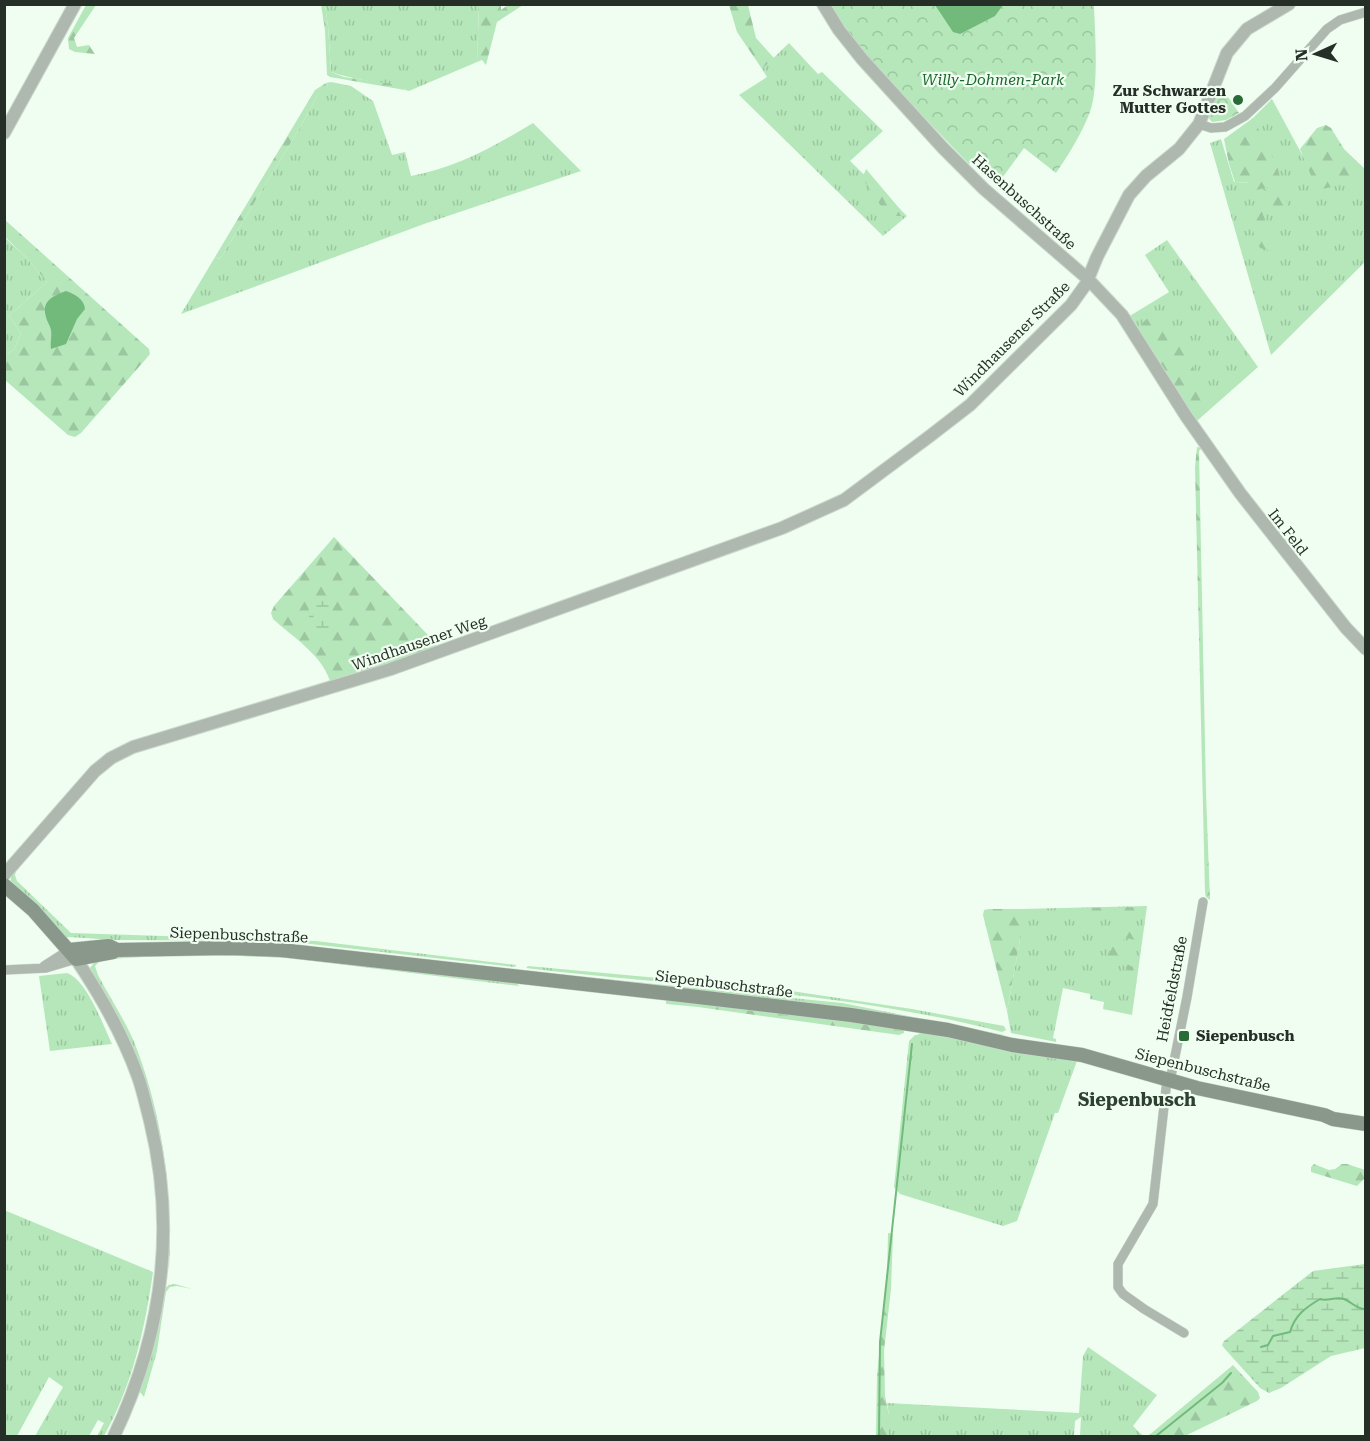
<svg xmlns="http://www.w3.org/2000/svg" width="1370" height="1441" viewBox="0 0 1370 1441" font-family="'Roboto Serif',serif">
<style>
.grass{fill:url(#grass-tufts)}
.forest{fill:url(#forest-firs)}
.wetland{fill:url(#wetland-marsh)}
.park{fill:url(#park-crowns)}
.water{fill:#72ba7c}
.lines{fill:none;stroke-linecap:round;stroke-linejoin:round}
.stream{stroke:#72ba7c;stroke-width:2}
.minor-casing{stroke:#ccd9cd;stroke-width:10}
.tertiary-casing{stroke:#ccd9cd;stroke-width:14}
.secondary-casing{stroke:#ccd9cd;stroke-width:15}
.minor{stroke:#aeb8af;stroke-width:9}
.tertiary{stroke:#aeb8af;stroke-width:12}
.secondary{stroke:#8a988b;stroke-width:14}
.poi-dot{fill:#296b36;stroke:#f0fef1;stroke-width:2}
.labels{text-anchor:middle;dominant-baseline:central;stroke-width:4.5;stroke-linejoin:round;paint-order:stroke}
.park-label{font-size:15px;font-style:italic;fill:#1c672d;stroke:#f0fef1}
.poi-label{font-size:15px;font-weight:bold;fill:#262f27;stroke:#f0fef1;text-anchor:end}
.street-label{font-size:15px;fill:#262f27;stroke:#f0fef1}
.quarter-label{font-size:18px;font-weight:bold;fill:#2e4130;stroke:#f0fef1}
</style>
<defs>
<pattern id="grass-tufts" width="24" height="20" patternUnits="userSpaceOnUse" patternTransform="scale(1.5)"><rect width="24" height="20" fill="#b5e7ba"/><path d="M3 7l-1-3M5 7V3M7 7l1-3M15 17l-1-3M17 17v-4M19 17l1-3" fill="none" stroke="#9cc6a0"/></pattern>
<pattern id="forest-firs" width="22" height="20" patternUnits="userSpaceOnUse" patternTransform="scale(1.5)"><rect width="22" height="20" fill="#b5e7ba"/><path d="M5 1l3.5 6h-7zM16 11l3.5 6h-7z" fill="#9cc6a0"/></pattern>
<pattern id="wetland-marsh" width="20" height="14" patternUnits="userSpaceOnUse" patternTransform="scale(1.5)"><rect width="20" height="14" fill="#b5e7ba"/><path d="M1 5h8M5 5V1M11 12h8M15 12V8" fill="none" stroke="#9cc6a0"/></pattern>
<pattern id="park-crowns" width="20" height="18" patternUnits="userSpaceOnUse" patternTransform="scale(1.5)"><rect width="20" height="18" fill="#b5e7ba"/><path d="M2 6a3 3 0 1 1 6 0M12 15a3 3 0 1 1 6 0" fill="none" stroke="#9cc6a0"/></pattern>
</defs>
<rect width="100%" height="100%" fill="#f0fef1"/>
<!-- grass -->
<path class="grass" d="M325,5H479L477,62L409,91L405,90L404,88C380,82 354,80 331,72L328,26Z
M789,43L818,74L822,72L883,131L850,161L907,216L883,236L739,95L767,77L762,69Z
M331,82L351,86L373,101L392,155L405,152L411,176C458,167 493,147 533,123L581,171L424,224L181,314L215,257L219,259L222,256L302,124L318,94L328,87L326,83Z
M1272,99L1318,184L1365,173V262L1271,355L1210,143L1221,139L1234,182L1251,183V120Z
M4,237L25,256L47,282L9,316L21,333L14,350L5,354Z
M1167,240L1258,367L1198,420H1195L1128,317L1169,292L1145,255Z
M17,868L15,875L17,881L71,933L316,941L517,965L514,967L284,941L115,940L69,937L66,938L11,881L12,875Z
M1147,906L1132,1015L1103,1009L1104,1002L1090,999V994L1063,988L1053,1038L1056,1039V1042L1011,1033L1007,1011L1020,940V909Z
M276,954L515,982L519,986L288,958L241,956L185,955L123,958L100,961L95,966L98,975C110,998 125,1020 135,1044C163,1116 173,1194 169,1270L158,1142L90,968L95,961L110,956Z
M528,966L778,989L912,1009L1004,1026L1006,1030L1002,1032C846,991 685,987 526,968Z
M526,971L842,1003L1004,1035L1003,1037Z
M67,973C87,980 103,1025 112,1044L50,1051L39,976Z
M922,1032L1078,1058L1058,1113H1055L1017,1221L1003,1226L900,1194L894,1187L909,1041L915,1035H917Z
M4,1210L153,1272C145,1329 132,1386 104,1436H97L104,1423L98,1420L89,1436H35L63,1387L49,1377L17,1436H5Z
M175,1284L192,1289L177,1286L170,1287L166,1292L157,1351L144,1397L139,1391L164,1289L169,1285Z
M1088,1347L1157,1395L1133,1426L1143,1436H1080L1081,1417L1075,1421L1074,1436H889V1415L887,1403L1079,1413L1083,1356Z"/>
<!-- forest -->
<path class="forest" d="M86,5H96L74,38L77,47L89,45L95,54L75,52L69,49L68,38Z
M321,5H325L328,26L331,72L344,77L399,85L404,88L405,90L330,77L327,75L325,30Z
M479,5H501V10L508,5H523L497,22L486,65L482,60L477,62Z
M729,5H748L756,38L774,58L762,69L737,32Z
M326,83L328,87L327,91L318,94L302,124L222,256L219,259L215,257L315,90Z
M1253,118L1278,169L1287,205L1283,209L1267,207L1263,214L1268,245L1279,246L1280,248L1277,252L1260,248C1246,217 1247,212 1268,187L1253,191L1251,183L1235,182L1229,164L1224,139Z
M1326,125L1331,128L1344,149L1365,169V180L1322,189L1312,178L1300,149L1317,128Z
M866,169L905,215C882,222 875,191 862,179Z
M4,219L149,349L150,354L145,360L81,433L75,437L68,435L5,380V354L14,350L21,333L9,316L47,282L25,256L5,237Z
M1151,315H1157L1161,329L1167,330L1175,327L1206,396L1205,404L1198,406L1182,405L1138,333L1141,330L1140,325Z
M1197,447L1202,448L1199,451L1206,793L1210,900L1206,897L1205,893L1195,467Z
M334,537L428,635L435,642L436,648L331,685C325,657 294,638 273,619L271,613L274,606Z
M1145,907L1141,914L1077,915L1073,913L1071,908Z
M989,909H1020V940L1007,1011L983,915L984,910Z
M1132,929L1138,933L1136,940L1125,938L1121,944L1130,949L1126,958L1127,964L1133,967L1134,971L1131,973L1122,964L1112,966L1106,963L1114,939Z
M666,997L904,1029V1033L899,1035L698,1007L666,1004Z
M1314,1164L1329,1170L1335,1169L1342,1164H1347L1365,1170V1178L1357,1186L1311,1172V1167Z
M888,1233L893,1234L891,1289L884,1351L885,1396L889,1415V1436H876L877,1375L887,1277Z
M1233,1365L1258,1392L1260,1398L1257,1401L1185,1436H1148Z"/>
<!-- wetland -->
<path class="wetland" d="M318,600L329,603L333,631L330,640L321,638C313,628 307,620 309,607Z
M1365,1264V1348L1331,1356L1281,1388L1269,1393L1260,1388L1224,1348L1222,1345L1224,1341L1313,1271Z"/>
<!-- park -->
<path class="park" d="M830,5H1100L1094,6C1095,35 1099,86 1090,112C1082,133 1069,154 1056,173L1024,148L997,185L972,160L969,164L866,57Z
M1219,84L1239,113L1226,120L1212,122L1208,117Z"/>
<!-- water -->
<path class="water" d="M935,5H1003L995,16L960,34L953,32Z
M66,291C75,294 84,299 85,309L77,319L66,344L51,349C50,342 52,337 51,330C50,325 47,322 46,317C41,301 53,296 66,291Z"/>
<g class="lines">
<!-- stream -->
<path class="stream" d="M1261,1347L1268,1345L1273,1336L1290,1332C1295,1315 1305,1308 1320,1299C1328,1302 1335,1296 1344,1299C1352,1302 1357,1310 1366,1309
M879,1436L880,1342L912,1044
M1156,1436L1222,1383L1231,1373"/>
<!-- minor casing -->
<g class="minor-casing">
<path id="minor" d="M1199,124L1211,128L1225,127L1245,116L1275,88L1327,29L1340,20L1366,12
M44,966L69,950
M4,970L46,968L76,959
M1167,1080L1153,1204L1118,1264V1287L1123,1294L1144,1309L1184,1333
M1170,1081L1187,997L1203,902"/>
</g>
<!-- tertiary casing -->
<g class="tertiary-casing">
<path id="tertiary" d="M823,4L839,30L862,59L943,148L984,189L1088,279L1122,315L1186,416L1240,493L1346,628L1366,649
M4,133L75,4
M4,875L95,771L111,758L133,747L391,669L782,528L844,500L930,436L970,405L1071,305L1086,284L1097,257L1129,195L1146,176L1179,149L1199,124L1227,53L1247,29L1289,4
M76,959C101,996 123,1035 138,1077C143,1091 146,1106 150,1121C177,1231 162,1335 114,1436"/>
</g>
<!-- secondary casing -->
<g class="secondary-casing">
<path id="secondary" d="M4,885L33,910L76,959L113,952
M69,950L109,946L117,950L228,948L281,950L664,993L851,1015L948,1030L1012,1045L1082,1055L1197,1088L1324,1115L1333,1119L1366,1124"/>
</g>
<!-- minor -->
<use href="#minor" class="minor"/>
<!-- tertiary -->
<use href="#tertiary" class="tertiary"/>
<!-- secondary -->
<use href="#secondary" class="secondary"/>
</g>
<!-- markers -->
<g class="poi-dot">
<circle cx="1238" cy="100" r="6"/>
<rect x="1178" y="1030" width="12" height="12" rx="3"/>
</g>
<g class="labels">
<!-- park labels -->
<g class="park-label">
<text x="993" y="80">Willy-Dohmen-Park</text>
</g>
<!-- poi labels -->
<g class="poi-label">
<text x="1226" y="91">Zur Schwarzen<tspan x="1226" dy="17">Mutter Gottes</tspan></text>
<text x="1196" y="1036" text-anchor="start">Siepenbusch</text>
</g>
<!-- street labels -->
<g class="street-label">
<text transform="translate(1024 202) rotate(42)">Hasenbuschstraße</text>
<text transform="translate(1012 339) rotate(-45)">Windhausener Straße</text>
<text transform="translate(1288 532) rotate(52)">Im Feld</text>
<text transform="translate(419 643) rotate(-19)">Windhausener Weg</text>
<text transform="translate(239 935) rotate(2)">Siepenbuschstraße</text>
<text transform="translate(724 984) rotate(7)">Siepenbuschstraße</text>
<text transform="translate(1172 989) rotate(-79)">Heidfeldstraße</text>
<text transform="translate(1203 1070) rotate(14)">Siepenbuschstraße</text>
</g>
<!-- quarter labels -->
<g class="quarter-label">
<text x="1137" y="1099">Siepenbusch</text>
</g>
</g>
<!-- border -->
<rect width="1370" height="1441" fill="none" stroke="#262f27" stroke-width="12"/>
<!-- north arrow -->
<g transform="translate(1316 54) rotate(266)" stroke="#f0fef1" stroke-width="4.5" paint-order="stroke">
<path d="M0-4.5L10 22L0 15L-10 22Z" fill="#262f27"/>
<text y="-9" font-size="16" font-weight="bold" text-anchor="middle" fill="#262f27">N</text>
</g>
</svg>
